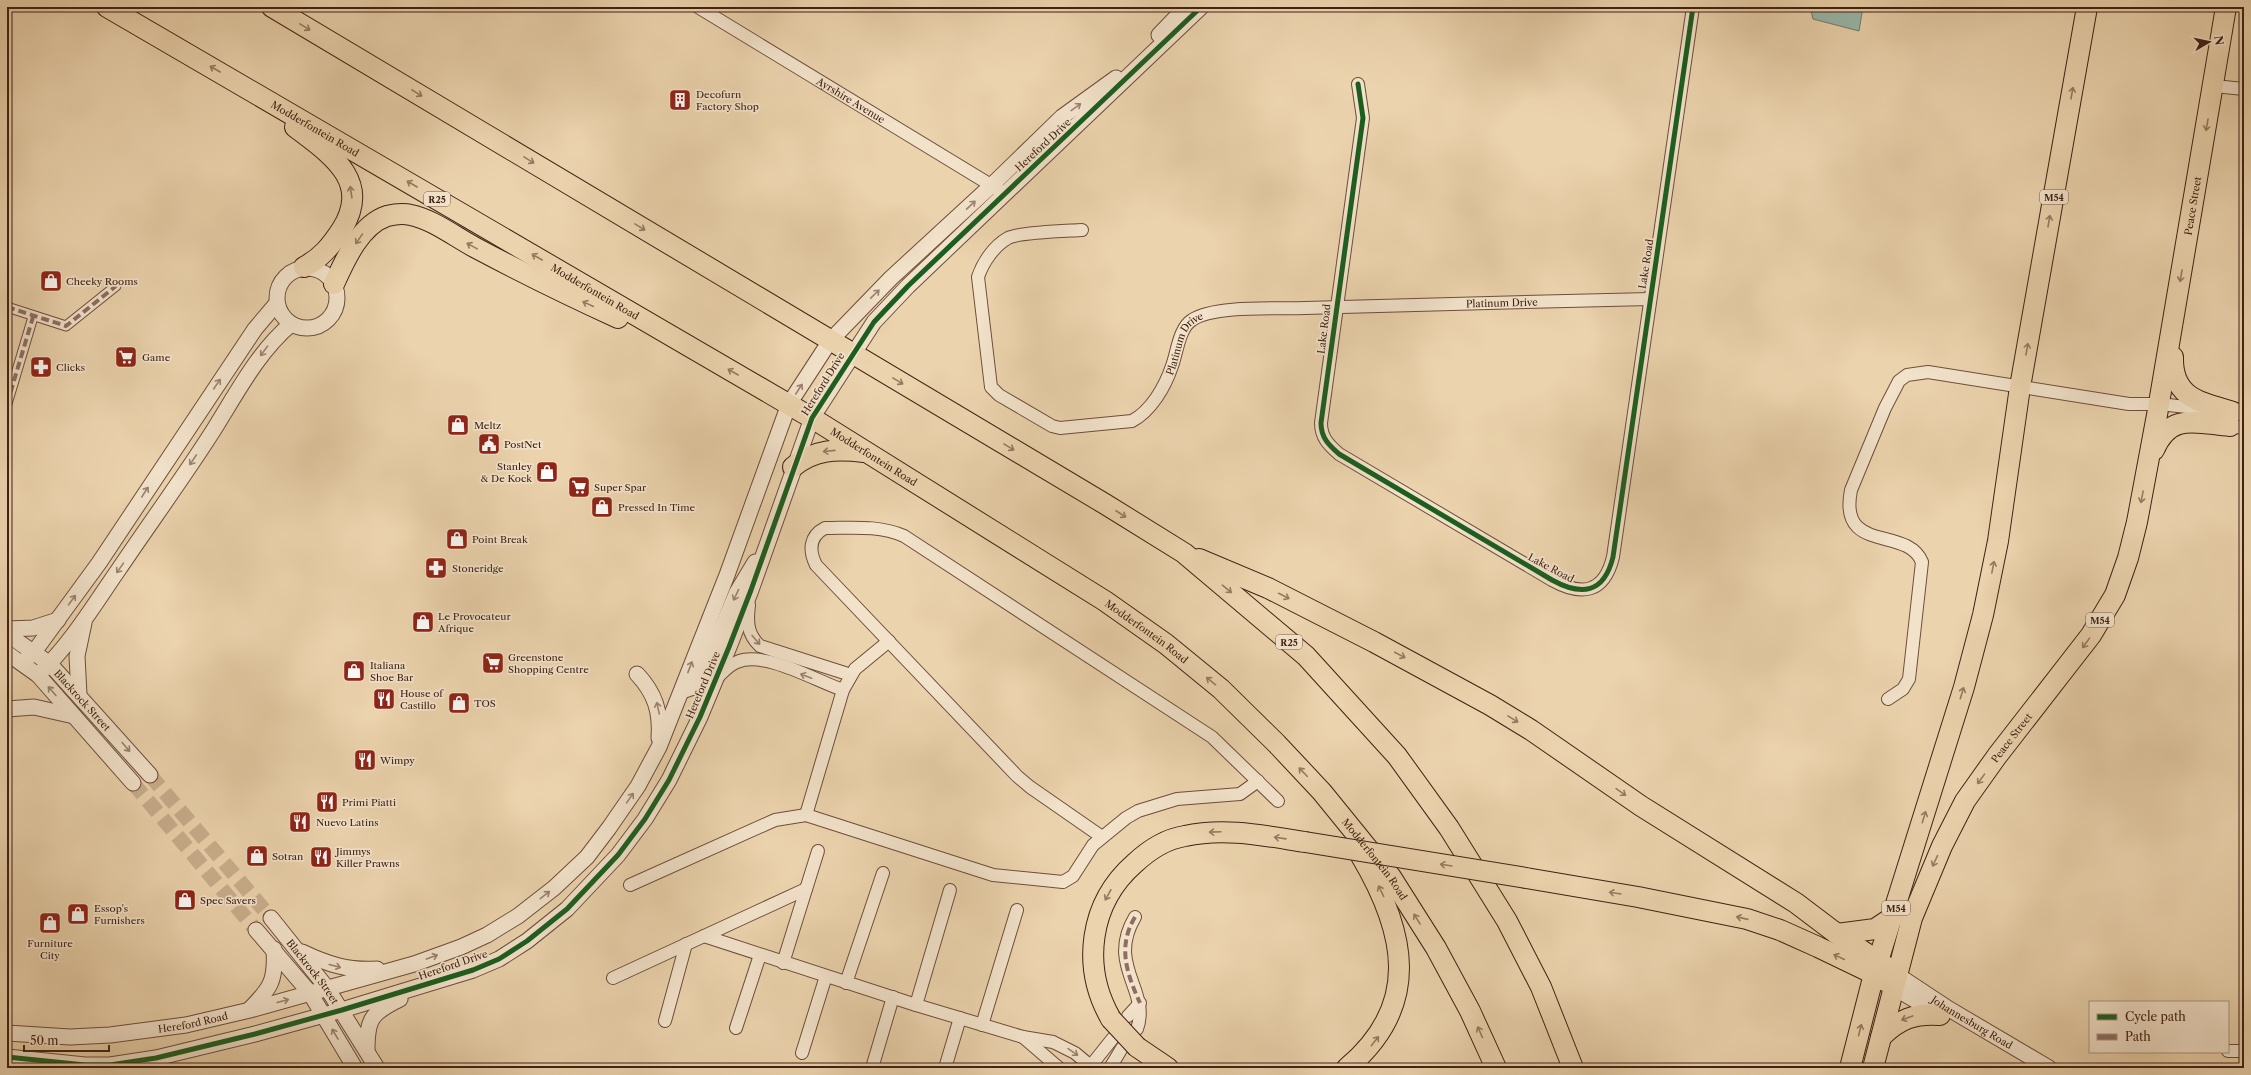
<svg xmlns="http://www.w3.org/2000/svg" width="2251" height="1075" viewBox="0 0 2251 1075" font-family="'Libre Caslon Text',serif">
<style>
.water{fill:#98b8ab;stroke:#757c6f}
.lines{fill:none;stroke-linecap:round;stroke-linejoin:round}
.tertiary-tunnel{stroke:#c9af8e;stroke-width:15;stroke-dasharray:15 8;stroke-linecap:butt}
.pedestrian-casing{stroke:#6c4e3a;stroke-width:11}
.minor-casing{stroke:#6c4e3a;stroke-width:14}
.tertiary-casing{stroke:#6c4e3a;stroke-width:17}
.primary-casing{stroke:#412114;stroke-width:22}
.pedestrian{stroke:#f2e2ca;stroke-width:9}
.minor{stroke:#f2e2ca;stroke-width:12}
.tertiary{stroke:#f2e2ca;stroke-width:15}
.primary{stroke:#ebd3ad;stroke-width:20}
.primary-bridge-casing{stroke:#412114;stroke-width:22;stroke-linecap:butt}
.primary-bridge{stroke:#ebd3ad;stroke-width:20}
.quiet{stroke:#8d6e63;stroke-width:4;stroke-dasharray:8 4;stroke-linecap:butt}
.cycleway-casing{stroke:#f2e2ca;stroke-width:8}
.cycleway{stroke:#1b5e20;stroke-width:5}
.oneway{stroke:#967a60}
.oneway2{stroke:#9a826f}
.labels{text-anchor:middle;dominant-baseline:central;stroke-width:3.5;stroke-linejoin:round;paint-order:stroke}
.shield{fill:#f2e2ca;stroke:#765b4b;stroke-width:1}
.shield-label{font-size:9px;font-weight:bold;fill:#412114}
.poi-label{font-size:10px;fill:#412114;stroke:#f2e2ca;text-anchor:start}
.street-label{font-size:10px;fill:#412114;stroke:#f2e2ca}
</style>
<rect width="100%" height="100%" fill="#ebd3ad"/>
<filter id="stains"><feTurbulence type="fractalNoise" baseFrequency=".005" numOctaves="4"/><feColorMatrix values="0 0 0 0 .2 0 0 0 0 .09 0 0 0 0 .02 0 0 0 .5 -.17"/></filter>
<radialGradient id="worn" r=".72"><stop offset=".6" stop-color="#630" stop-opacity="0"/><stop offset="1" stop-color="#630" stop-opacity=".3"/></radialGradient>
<!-- water -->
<path class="water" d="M1810,7H1863L1859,31L1813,19Z"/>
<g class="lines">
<!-- tertiary-tunnel -->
<path class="tertiary-tunnel" d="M150,775L271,918
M133,783L256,930"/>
<!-- pedestrian casing -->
<g class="pedestrian-casing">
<path id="pedestrian" d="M7,307L66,326L116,286
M7,404L33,317"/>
</g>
<!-- minor casing -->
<g class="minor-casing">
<g id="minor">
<path id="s1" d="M698,7L999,190"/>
<path d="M1358,84L1363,118L1321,423C1321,438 1329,445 1339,454L1552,580C1581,596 1604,594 1613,557L1693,7"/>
<path d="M2214,86L2244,89"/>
<path id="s2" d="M1082,230C1066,231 1020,232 1008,238C994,246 983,262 978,277L991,387L999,395L1052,426L1060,428L1132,421C1151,411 1165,387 1172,366C1177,353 1179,328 1192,320C1214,305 1277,309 1305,308C1420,304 1535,302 1650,299"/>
<path d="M2223,425L2244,428"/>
<path d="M749,605C747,622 747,634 760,646L851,675"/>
<path d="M718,677C724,671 729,665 737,662C764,650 816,681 843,690"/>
<path d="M1888,699L1903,689L1909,679L1922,562C1907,525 1838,555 1851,490L1885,408L1899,381L1907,375L1928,372L2129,404H2159L2205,409"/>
<path d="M806,815L843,690L855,669L889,641"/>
<path d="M1102,837L1030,787L1017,776L816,565C809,551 809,536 825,528C852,528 879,525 904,536L1212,737L1278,801"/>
<path d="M630,885L775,820L806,815L993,875L1063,882L1073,876L1093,845L1126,818L1138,811L1177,799L1240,794L1258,781"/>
<path d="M1135,917C1106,966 1151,990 1137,1029"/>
<path d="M704,936L916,1005L1023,1037L1053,1042L1075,1053L1093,1068"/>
<path d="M783,963L818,851"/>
<path d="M613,978L806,889"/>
<path d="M846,983L883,873"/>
<path d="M916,1005L950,890"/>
<path d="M1128,1016L1140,1003"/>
<path d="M665,1021L686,944"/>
<path d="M982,1025L1017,910"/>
<path d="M736,1028L760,955"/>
<path d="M1023,1037L1059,1068"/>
<path d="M2228,1051H2244"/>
<path d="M802,1053L826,976"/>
<path d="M872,1068L893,997"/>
<path d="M945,1068L960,1018"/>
<path d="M1089,1068L1113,1038"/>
<path d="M1110,1068L1122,1048"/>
</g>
</g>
<!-- tertiary casing -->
<g class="tertiary-casing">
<g id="tertiary">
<path d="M1159,35L1186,7"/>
<circle cx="307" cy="298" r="30"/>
<path d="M7,629L33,628L58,620"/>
<path id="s3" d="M7,634L50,664L150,775"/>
<path d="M7,653L38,675L133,783"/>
<path d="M22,663L34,652L99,563L255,329L277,303"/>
<path d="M637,674C655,693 661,712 659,738"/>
<path d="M38,675C70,645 94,605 119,569C150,523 183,478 213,431C237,393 257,353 291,324"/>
<path d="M682,691L697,686L737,592L755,562"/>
<path d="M79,695L77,656L84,623"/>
<path d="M7,709L34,707L74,716"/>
<path id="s4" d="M271,918L327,988L377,1068"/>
<path d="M256,930L310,993L355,1068"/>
<path d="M302,952C327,964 348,971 377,969"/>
<path id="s5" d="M1896,974L1949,1009L2049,1068"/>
<path d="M1893,987L1940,1015"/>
<path d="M250,1009C271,988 276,980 274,949"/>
<path id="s6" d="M7,1033L70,1037L110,1035L186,1025L250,1010L414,964L461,947L487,935L518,916L554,888L587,857L609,828L638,786L659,747L727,575L789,404L830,341L891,278L991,186L1062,117L1116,78"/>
<path d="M367,1050C367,1019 371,1013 400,999"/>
<path d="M7,1057L85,1065H110L156,1058L255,1034L342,1010L473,970L499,959L527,941L567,909L618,855L645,819L669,780L700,717L729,647L751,590L812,418L874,322L908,286L1201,7"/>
</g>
</g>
<!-- primary casing -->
<g class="primary-casing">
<g id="primary">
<path id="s7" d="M107,7L812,418L1105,601L1166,644L1221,689L1277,744L1322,792L1391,877L1436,948L1470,1011L1496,1068"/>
<path d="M272,7L1105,504L1184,553L1306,656L1397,756L1449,828L1507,921L1541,987L1573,1068"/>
<path d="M295,127C330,154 372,180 342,229C331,246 321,258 304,267"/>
<path d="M334,284C345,260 360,225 387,216C395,214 403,213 411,215C434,220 455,237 476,248C523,273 570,296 618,318"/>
<path d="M2173,357C2172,398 2200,402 2233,412"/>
<path d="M2154,450C2170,412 2196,423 2230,426"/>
<path d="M793,467C814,449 837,449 864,452"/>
<path d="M1199,559L1268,588L1374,642L1490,705L1531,730L1641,806L1796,903L1837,934L1890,969"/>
<path d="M1526,878L1638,897L1747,919L1780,930L1818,947L1874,974L1885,981"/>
<path d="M1837,934L1875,929L1893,917"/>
<path d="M1111,1019C1081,967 1089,903 1135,863C1149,850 1166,839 1185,836C1225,827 1266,836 1305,842"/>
<path d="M1881,1037C1899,1019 1915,1013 1940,1015"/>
<path d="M1137,1047L1168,1068"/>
<path d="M1347,1068C1422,1005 1406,932 1361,856"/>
<path d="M1850,1068L1874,974L1964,687L1983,615L1998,541L2020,387L2087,7"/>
<path id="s8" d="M1873,1068L1912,918L1942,846L1965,801L1997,756L2091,635L2115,595L2128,558L2137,522L2157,415L2226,7"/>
</g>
</g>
<!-- pedestrian -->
<use href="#pedestrian" class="pedestrian"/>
<!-- minor -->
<use href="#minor" class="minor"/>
<!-- tertiary -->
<use href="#tertiary" class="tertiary"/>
<!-- primary -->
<use href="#primary" class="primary"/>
<!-- primary-bridge casing -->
<g class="primary-bridge-casing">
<path id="primary-bridge" d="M1305,842L1526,878
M1111,1019L1137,1047"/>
</g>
<!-- primary-bridge -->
<use href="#primary-bridge" class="primary-bridge"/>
<!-- quiet -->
<path class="quiet" d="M7,307L66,326L116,286
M7,404L33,317
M1135,917C1117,947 1127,974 1140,1003"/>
<!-- cycleway casing -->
<g class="cycleway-casing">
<path id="cycleway" d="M1358,84L1363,118L1321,423C1321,438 1329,445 1339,454L1552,580C1581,596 1604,594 1613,557L1693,7
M7,1057L85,1065H110L156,1058L255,1034L342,1010L473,970L499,959L527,941L567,909L618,855L645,819L669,780L700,717L729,647L751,590L812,418L874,322L908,286L1201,7"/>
</g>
<!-- cycleway -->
<use href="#cycleway" class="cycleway"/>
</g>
<!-- one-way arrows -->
<defs><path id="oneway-shaft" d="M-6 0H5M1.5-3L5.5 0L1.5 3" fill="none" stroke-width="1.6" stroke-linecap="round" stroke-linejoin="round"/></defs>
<g class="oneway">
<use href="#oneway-shaft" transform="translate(305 27) rotate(31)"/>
<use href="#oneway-shaft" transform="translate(215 69) rotate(-150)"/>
<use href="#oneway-shaft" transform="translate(417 93) rotate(31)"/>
<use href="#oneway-shaft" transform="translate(2072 93) rotate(-80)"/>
<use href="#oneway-shaft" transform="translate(2207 125) rotate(100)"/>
<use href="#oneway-shaft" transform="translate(529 160) rotate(31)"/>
<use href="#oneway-shaft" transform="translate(412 184) rotate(-150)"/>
<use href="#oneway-shaft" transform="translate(351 192) rotate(-99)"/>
<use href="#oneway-shaft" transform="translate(2049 221) rotate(-80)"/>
<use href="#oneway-shaft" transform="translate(640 227) rotate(31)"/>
<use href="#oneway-shaft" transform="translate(359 239) rotate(125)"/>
<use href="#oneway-shaft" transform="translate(472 246) rotate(-151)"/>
<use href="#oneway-shaft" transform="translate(537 257) rotate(-150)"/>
<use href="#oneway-shaft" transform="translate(2181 276) rotate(100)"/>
<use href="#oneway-shaft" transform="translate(588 304) rotate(-155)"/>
<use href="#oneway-shaft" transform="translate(2027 349) rotate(-80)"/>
<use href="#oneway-shaft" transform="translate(733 372) rotate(-150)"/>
<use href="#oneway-shaft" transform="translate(898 381) rotate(31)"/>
<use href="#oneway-shaft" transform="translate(1009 447) rotate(31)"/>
<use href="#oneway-shaft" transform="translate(829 451) rotate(174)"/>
<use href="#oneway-shaft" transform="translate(2142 497) rotate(101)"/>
<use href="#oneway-shaft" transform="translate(1121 514) rotate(33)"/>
<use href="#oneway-shaft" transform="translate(1993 567) rotate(-79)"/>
<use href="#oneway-shaft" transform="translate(1227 589) rotate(40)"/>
<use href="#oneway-shaft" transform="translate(1284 596) rotate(27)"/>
<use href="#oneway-shaft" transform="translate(2086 643) rotate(126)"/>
<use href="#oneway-shaft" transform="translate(1400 655) rotate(28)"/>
<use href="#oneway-shaft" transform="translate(1211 681) rotate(-141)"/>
<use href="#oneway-shaft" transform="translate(1962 693) rotate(-73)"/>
<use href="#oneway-shaft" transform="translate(1513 719) rotate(31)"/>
<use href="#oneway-shaft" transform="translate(1303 772) rotate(-134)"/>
<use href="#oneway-shaft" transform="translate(1981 779) rotate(126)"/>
<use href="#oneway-shaft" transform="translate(1621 792) rotate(35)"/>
<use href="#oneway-shaft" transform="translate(1924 817) rotate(-73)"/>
<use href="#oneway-shaft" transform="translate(1215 832) rotate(178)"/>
<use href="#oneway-shaft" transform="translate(1280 838) rotate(-172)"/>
<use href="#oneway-shaft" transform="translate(1935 861) rotate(115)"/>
<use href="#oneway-shaft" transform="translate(1446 865) rotate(-171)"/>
<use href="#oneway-shaft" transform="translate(1381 891) rotate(-116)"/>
<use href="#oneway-shaft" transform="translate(1615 893) rotate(-171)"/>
<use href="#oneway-shaft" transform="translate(1108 895) rotate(119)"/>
<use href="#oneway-shaft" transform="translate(1742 918) rotate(-167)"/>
<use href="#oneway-shaft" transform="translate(1417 919) rotate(-122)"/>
<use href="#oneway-shaft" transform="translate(1839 957) rotate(-155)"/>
<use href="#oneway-shaft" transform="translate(1907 1018) rotate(160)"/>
<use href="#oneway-shaft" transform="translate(1860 1030) rotate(-76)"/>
<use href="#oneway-shaft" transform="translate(1480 1032) rotate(-114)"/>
<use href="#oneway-shaft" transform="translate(1375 1041) rotate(-52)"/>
</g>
<g class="oneway2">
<use href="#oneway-shaft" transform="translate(1076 107) rotate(-36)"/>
<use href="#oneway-shaft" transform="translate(971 205) rotate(-43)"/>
<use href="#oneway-shaft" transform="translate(875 294) rotate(-44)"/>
<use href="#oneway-shaft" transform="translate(264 351) rotate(126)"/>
<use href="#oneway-shaft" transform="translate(217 384) rotate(-56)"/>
<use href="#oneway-shaft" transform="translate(799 389) rotate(-57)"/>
<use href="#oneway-shaft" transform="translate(193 460) rotate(124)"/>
<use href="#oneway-shaft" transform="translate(145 492) rotate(-57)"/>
<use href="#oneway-shaft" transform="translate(120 568) rotate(125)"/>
<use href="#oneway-shaft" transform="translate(736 595) rotate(115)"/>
<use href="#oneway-shaft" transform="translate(72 600) rotate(-54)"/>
<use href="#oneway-shaft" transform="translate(756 640) rotate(49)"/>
<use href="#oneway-shaft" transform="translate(690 667) rotate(-69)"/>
<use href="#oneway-shaft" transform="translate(806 676) rotate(-159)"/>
<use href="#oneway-shaft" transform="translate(52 691) rotate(-131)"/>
<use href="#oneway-shaft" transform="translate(658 708) rotate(-102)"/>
<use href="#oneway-shaft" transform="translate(126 747) rotate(49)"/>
<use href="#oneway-shaft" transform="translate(630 798) rotate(-55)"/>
<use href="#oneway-shaft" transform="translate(545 895) rotate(-38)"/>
<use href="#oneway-shaft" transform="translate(432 957) rotate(-20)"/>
<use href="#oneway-shaft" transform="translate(335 966) rotate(15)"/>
<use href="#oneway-shaft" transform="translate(283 1001) rotate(-15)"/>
<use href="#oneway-shaft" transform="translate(335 1034) rotate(-121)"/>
<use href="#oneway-shaft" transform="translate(1073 1052) rotate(35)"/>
</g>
<!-- icons -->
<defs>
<g id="building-square" transform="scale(1.15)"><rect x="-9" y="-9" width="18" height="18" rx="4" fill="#8f2418" stroke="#f2e2ca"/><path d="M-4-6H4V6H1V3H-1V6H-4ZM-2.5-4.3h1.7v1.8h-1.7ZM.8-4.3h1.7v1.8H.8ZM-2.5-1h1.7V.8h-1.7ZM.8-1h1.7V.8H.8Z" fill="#fff"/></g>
<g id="shop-square" transform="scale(1.15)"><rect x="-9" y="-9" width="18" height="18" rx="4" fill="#8f2418" stroke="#f2e2ca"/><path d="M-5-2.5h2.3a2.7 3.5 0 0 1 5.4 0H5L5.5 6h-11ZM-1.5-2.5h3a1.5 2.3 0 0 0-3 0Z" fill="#fff"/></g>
<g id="supermarket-square" transform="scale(1.15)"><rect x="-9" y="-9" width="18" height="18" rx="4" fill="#8f2418" stroke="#f2e2ca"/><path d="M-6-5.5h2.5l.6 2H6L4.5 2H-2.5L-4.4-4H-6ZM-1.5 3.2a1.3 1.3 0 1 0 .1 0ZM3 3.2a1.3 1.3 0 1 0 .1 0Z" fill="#fff"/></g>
<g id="pharmacy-square" transform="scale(1.15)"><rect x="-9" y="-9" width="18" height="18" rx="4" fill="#8f2418" stroke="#f2e2ca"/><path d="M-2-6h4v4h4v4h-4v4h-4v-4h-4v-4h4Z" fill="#fff"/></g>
<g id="civic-square" transform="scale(1.15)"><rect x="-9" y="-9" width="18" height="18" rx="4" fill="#8f2418" stroke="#f2e2ca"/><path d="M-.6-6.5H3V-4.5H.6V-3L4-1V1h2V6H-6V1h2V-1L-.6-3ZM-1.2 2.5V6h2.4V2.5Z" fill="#fff"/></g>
<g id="restaurant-square" transform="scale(1.15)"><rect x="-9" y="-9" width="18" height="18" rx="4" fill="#8f2418" stroke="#f2e2ca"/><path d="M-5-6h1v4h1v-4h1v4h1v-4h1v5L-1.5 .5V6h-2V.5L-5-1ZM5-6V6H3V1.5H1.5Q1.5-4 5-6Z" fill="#fff"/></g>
</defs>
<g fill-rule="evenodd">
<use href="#building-square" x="680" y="100"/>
<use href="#shop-square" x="51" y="281"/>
<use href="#supermarket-square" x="126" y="357"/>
<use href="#pharmacy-square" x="41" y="367"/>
<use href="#shop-square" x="458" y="425"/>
<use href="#civic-square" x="489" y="444"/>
<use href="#shop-square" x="547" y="472"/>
<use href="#supermarket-square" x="579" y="487"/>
<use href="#shop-square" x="602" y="507"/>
<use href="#shop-square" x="457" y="539"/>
<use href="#pharmacy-square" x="436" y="568"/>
<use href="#shop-square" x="423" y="622"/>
<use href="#supermarket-square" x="493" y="663"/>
<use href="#shop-square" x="354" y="671"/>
<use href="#restaurant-square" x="384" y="699"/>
<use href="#shop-square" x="459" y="703"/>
<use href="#restaurant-square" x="365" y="760"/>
<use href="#restaurant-square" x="327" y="802"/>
<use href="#restaurant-square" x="300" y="822"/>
<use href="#shop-square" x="257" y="856"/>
<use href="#restaurant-square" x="321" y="857"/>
<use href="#shop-square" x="185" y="900"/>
<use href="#shop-square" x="78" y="914"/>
<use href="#shop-square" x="50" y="923"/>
</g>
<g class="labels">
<!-- shield labels -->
<g class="shield">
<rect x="2040" y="190" width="28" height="14" rx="3"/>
<rect x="424" y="192" width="26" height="14" rx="3"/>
<rect x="2086" y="613" width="28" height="14" rx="3"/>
<rect x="1276" y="635" width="26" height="14" rx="3"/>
<rect x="1882" y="901" width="28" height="14" rx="3"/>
</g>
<g class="shield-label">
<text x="2054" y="197">M54</text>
<text x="437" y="199">R25</text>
<text x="2100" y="620">M54</text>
<text x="1289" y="642">R25</text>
<text x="1896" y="908">M54</text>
</g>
<!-- poi labels -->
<g class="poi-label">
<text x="696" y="94">Decofurn<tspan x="696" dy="12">Factory Shop</tspan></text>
<text x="66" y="281">Cheeky Rooms</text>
<text x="142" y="357">Game</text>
<text x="56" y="367">Clicks</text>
<text x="474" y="425">Meltz</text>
<text x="504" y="444">PostNet</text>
<text x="532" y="466" text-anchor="end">Stanley<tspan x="532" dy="12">&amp; De Kock</tspan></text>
<text x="594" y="487">Super Spar</text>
<text x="618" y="507">Pressed In Time</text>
<text x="472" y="539">Point Break</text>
<text x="452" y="568">Stoneridge</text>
<text x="438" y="616">Le Provocateur<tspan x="438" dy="12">Afrique</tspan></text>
<text x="508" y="657">Greenstone<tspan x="508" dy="12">Shopping Centre</tspan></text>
<text x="370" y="665">Italiana<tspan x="370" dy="12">Shoe Bar</tspan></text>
<text x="400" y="693">House of<tspan x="400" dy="12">Castillo</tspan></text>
<text x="474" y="703">TOS</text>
<text x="380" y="760">Wimpy</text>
<text x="342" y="802">Primi Piatti</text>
<text x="316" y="822">Nuevo Latins</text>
<text x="336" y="851">Jimmys<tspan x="336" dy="12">Killer Prawns</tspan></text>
<text x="272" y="856">Sotran</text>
<text x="200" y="900">Spec Savers</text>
<text x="94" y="908">Essop's<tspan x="94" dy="12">Furnishers</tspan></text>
<text x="50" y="943" text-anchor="middle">Furniture<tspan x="50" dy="12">City</tspan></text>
</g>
<!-- street labels -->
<g class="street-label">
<text stroke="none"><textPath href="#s1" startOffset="179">Ayrshire Avenue</textPath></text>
<text stroke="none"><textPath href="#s7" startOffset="241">Modderfontein Road</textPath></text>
<text transform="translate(1043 145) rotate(-43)">Hereford Drive</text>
<text stroke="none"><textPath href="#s8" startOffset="936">Peace Street</textPath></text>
<text transform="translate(1646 264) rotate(-81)">Lake Road</text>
<text stroke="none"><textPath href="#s7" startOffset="565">Modderfontein Road</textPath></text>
<text stroke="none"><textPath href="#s2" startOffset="821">Platinum Drive</textPath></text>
<text transform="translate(1324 329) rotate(-83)">Lake Road</text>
<text stroke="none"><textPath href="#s2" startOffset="485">Platinum Drive</textPath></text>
<text transform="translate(823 384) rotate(-58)">Hereford Drive</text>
<text stroke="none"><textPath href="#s7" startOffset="889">Modderfontein Road</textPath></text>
<text transform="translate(1551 568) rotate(28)">Lake Road</text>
<text stroke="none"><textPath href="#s7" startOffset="1213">Modderfontein Road</textPath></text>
<text transform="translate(703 685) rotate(-67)">Hereford Drive</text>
<text stroke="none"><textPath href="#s3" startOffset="101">Blackrock Street</textPath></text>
<text stroke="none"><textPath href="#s8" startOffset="362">Peace Street</textPath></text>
<text stroke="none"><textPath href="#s7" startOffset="1537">Modderfontein Road</textPath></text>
<text transform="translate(453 965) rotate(-19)">Hereford Drive</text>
<text stroke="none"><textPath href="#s4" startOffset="68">Blackrock Street</textPath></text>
<text stroke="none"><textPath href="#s5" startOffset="90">Johannesburg Road</textPath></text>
<text stroke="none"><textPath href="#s6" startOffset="187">Hereford Road</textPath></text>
</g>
</g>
<!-- margin -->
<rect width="2251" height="1075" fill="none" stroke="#ebd3ad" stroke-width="24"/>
<rect x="8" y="8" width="2235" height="1059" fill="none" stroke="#412114" stroke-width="2"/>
<rect x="12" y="12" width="2227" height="1051" fill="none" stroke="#412114"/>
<!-- legend -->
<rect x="2089" y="1001" width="140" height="52" fill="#f2e2ca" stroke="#ab9581"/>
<rect x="2097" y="1014" width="20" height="6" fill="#1b5e20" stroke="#ab9581"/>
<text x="2125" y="1021" font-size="12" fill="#412114">Cycle path</text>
<rect x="2097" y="1034" width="20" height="6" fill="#8d6e63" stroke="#ab9581"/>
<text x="2125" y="1041" font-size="12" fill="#412114">Path</text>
<!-- north arrow -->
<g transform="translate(2209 42) rotate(81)" stroke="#f2e2ca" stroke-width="3" paint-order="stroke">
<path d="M0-3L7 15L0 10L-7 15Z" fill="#412114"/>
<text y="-6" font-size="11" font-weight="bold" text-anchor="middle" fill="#412114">N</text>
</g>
<!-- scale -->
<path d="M24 1045v6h85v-6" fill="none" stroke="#412114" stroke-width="2"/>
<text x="30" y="1045" font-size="12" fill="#412114" stroke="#f2e2ca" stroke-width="3" paint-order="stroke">50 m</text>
<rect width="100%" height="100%" filter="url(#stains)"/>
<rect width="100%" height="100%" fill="url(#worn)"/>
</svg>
